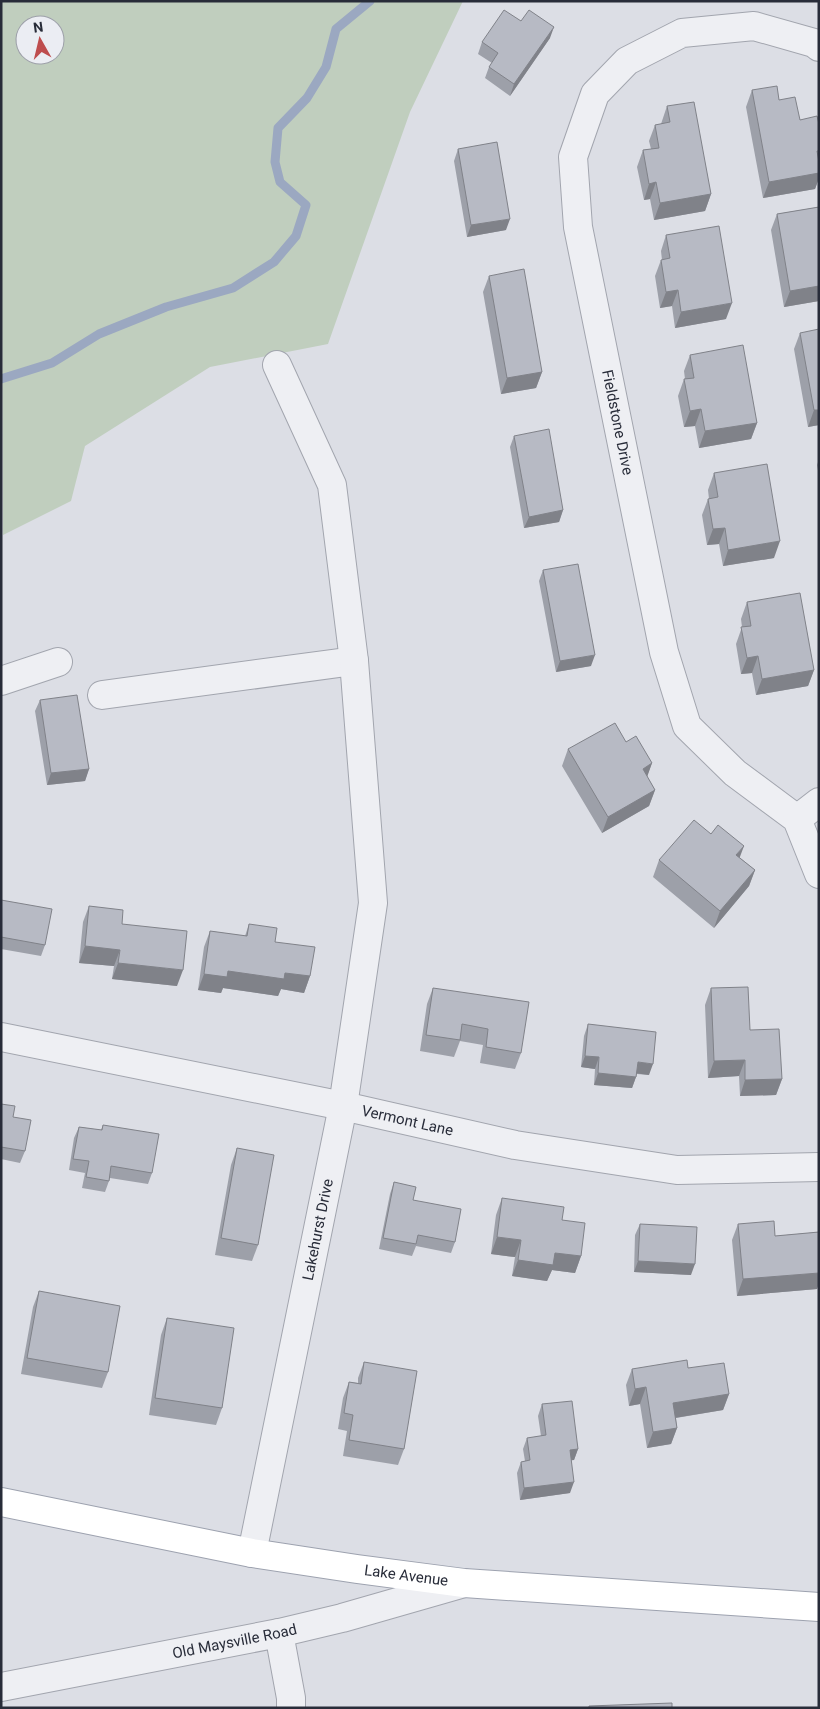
<svg xmlns="http://www.w3.org/2000/svg" width="820" height="1709" viewBox="0 0 820 1709" font-family="Roboto,sans-serif">
<style>
.green{fill:#c0cebe;fill-rule:evenodd}
.lines{fill:none;stroke-linecap:round;stroke-linejoin:round}
.stream{stroke:#9ba8c1;stroke-width:9}
.minor-casing{stroke:#a2a5ae;stroke-width:30}
.major-casing{stroke:#9da2af;stroke-width:30}
.minor{stroke:#eeeff3;stroke-width:28}
.major{stroke:#fff;stroke-width:28}
.wall{fill:#9da0a9}
.shaded-wall{fill:#808289}
.building{fill:#b7bac4;stroke:#808289}
.labels{text-anchor:middle;dominant-baseline:central;stroke-width:4.5;stroke-linejoin:round;paint-order:stroke}
.street-label{font-size:15px;fill:#282c39;stroke:#ebedf3}
</style>
<rect width="100%" height="100%" fill="#dcdee5"/>
<!-- green -->
<path class="green" d="M1,1H463L410,112L328,344L210,367L85,446L71,501L3,535ZM25,25H55V55H25Z"/>
<g class="lines">
<!-- stream -->
<path class="stream" d="M1,379L52,363L99,334L166,307L233,288L274,262L296,236L306,205L280,182L275,162L278,128L307,98L326,67L336,29L370,1"/>
<!-- minor casing -->
<g class="minor-casing">
<g id="minor">
<path id="s1" d="M819,47L814,43L754,26L682,33L627,61L595,94L573,157L578,227L664,652L687,726L735,773L797,819L819,874"/>
<path d="M1,681L58,662"/>
<path d="M102,695L354,661"/>
<path d="M797,819L819,802"/>
<path id="s2" d="M1,1037L343,1106L515,1145L677,1170L819,1167"/>
<path id="s3" d="M252,1553L343,1106L373,903L354,661L332,485L277,365"/>
<path d="M279,1633L291,1698V1708"/>
<path id="s4" d="M1,1687L279,1633L342,1618L464,1583"/>
</g>
</g>
<!-- major casing -->
<g class="major-casing">
<g id="major">
<path id="s5" d="M1,1502L252,1553L357,1569L464,1583L819,1607"/>
</g>
</g>
<!-- minor -->
<use href="#minor" class="minor"/>
<!-- major -->
<use href="#major" class="major"/>
</g>
<!-- wall -->
<path class="wall" d="M521,21L550,38L510,96L485,78L489,67L492,63L478,54L482,42Z
M752,90L779,100L800,120L819,124V178L815,189L763,198L746,107Z
M667,106L711,194L705,211L654,220L650,199L644,200L637,167L643,150L651,149L649,141L655,125L661,124Z
M458,149L506,230L467,237L454,161Z
M819,207V301L784,307L771,230L777,214Z
M666,235L726,319L675,328L672,306L660,308L655,276L661,260H662L661,251Z
M489,276L542,372L536,388L501,394L483,292Z
M800,333L819,425L808,427L794,349Z
M690,355L757,423L751,439L699,448L695,426L684,427L678,396L684,379H685L684,371Z
M514,436L563,510L559,522L524,528L510,447Z
M819,459V476L817,465Z
M714,473L774,558L723,566L719,544L707,545L702,515L708,499H709L708,490Z
M543,570L591,666L556,672L539,581Z
M747,602L814,670L808,686L756,695L752,673L741,674L736,644L742,627L741,619Z
M40,700L89,769L85,781L47,785L35,711Z
M626,742L652,763L647,776L655,790L649,806L602,833L562,766L568,749Z
M739,857L755,870L749,886L714,928L653,877L659,860Z
M1,900L45,945L41,956L1,949Z
M89,906L122,924L177,986L112,979L114,966L79,963L83,922Z
M249,924L275,942L310,976L304,993L281,989L278,996L223,988L221,993L198,990L204,947L210,931L245,936Z
M433,988L521,1053L515,1069L480,1063L483,1045L460,1041L454,1057L420,1051L427,1004Z
M711,988L750,1030L782,1079L776,1095L740,1096L739,1076L708,1078L705,1005Z
M588,1024L649,1075L637,1074L632,1088L594,1085L595,1069L581,1067L584,1036Z
M1,1104L13,1117L25,1151L20,1163L1,1159Z
M103,1125L152,1173L148,1184L110,1178L105,1192L82,1188L85,1173L69,1170L74,1138L79,1127L101,1130Z
M237,1148L258,1245L252,1261L215,1255L231,1165Z
M394,1182L455,1242L451,1253L416,1246L412,1256L379,1249L390,1194Z
M502,1198L562,1220L581,1256L575,1273L552,1270L547,1281L512,1276L515,1257L491,1254L496,1215Z
M640,1224L691,1275L634,1272L635,1235Z
M738,1224L775,1236L819,1232V1283L817,1289L737,1296L732,1240Z
M39,1291L108,1372L102,1388L21,1374L33,1307Z
M167,1318L222,1408L216,1425L149,1415L161,1335Z
M364,1362L404,1449L398,1465L343,1456L347,1431L338,1429L343,1398L349,1382L358,1383V1378Z
M688,1368L729,1394L723,1410L676,1418L677,1428L671,1444L647,1448L640,1404L629,1406L626,1385L632,1369Z
M542,1404L578,1449L574,1460H571L570,1493L520,1500L517,1473L521,1462L525,1461L523,1449L527,1438L541,1436L538,1416Z"/>
<!-- shaded-wall -->
<path class="shaded-wall" d="M554,27L550,38L510,96L514,84Z
M819,173V178L815,189L763,198L769,182Z
M656,182L650,199L644,200L649,184Z
M711,194L705,211L654,220L660,203Z
M510,219L506,230L467,237L471,225Z
M819,286V301L784,307L790,291Z
M678,290L672,306L660,308L666,292Z
M732,303L726,319L675,328L681,312Z
M542,372L536,388L501,394L507,378Z
M701,409L695,426L684,427L690,411Z
M814,410H819V425L808,427Z
M757,423L751,439L699,448L705,431Z
M563,510L559,522L524,528L529,517Z
M725,528L719,544L707,545L713,529Z
M780,541L774,558L723,566L728,550Z
M595,655L591,666L556,672L560,661Z
M758,656L752,673L741,674L747,658Z
M814,670L808,686L756,695L762,679Z
M652,763L646,780L643,769Z
M89,769L85,781L47,785L51,773Z
M655,790L649,806L602,833L608,817Z
M744,846L738,862L736,855Z
M755,870L749,886L714,928L720,911Z
M85,946L120,950L114,966L79,963Z
M118,963L183,970L177,986L112,979Z
M228,971L285,973L310,976L304,993L281,989L278,996L223,988L221,993L198,990L204,974Z
M585,1056L599,1057L595,1069L581,1067Z
M745,1060L739,1076L708,1078L714,1061Z
M638,1062L653,1064L649,1075L634,1073Z
M598,1073L636,1077L632,1088L594,1085Z
M782,1079L776,1095L740,1096L745,1080Z
M497,1237L521,1240L515,1257L491,1254Z
M555,1253L581,1256L575,1273L552,1270L547,1281L512,1276L518,1260Z
M638,1261L695,1264L691,1275L634,1272Z
M819,1273V1283L817,1289L737,1296L743,1279Z
M646,1387L640,1404L629,1406L635,1389Z
M729,1394L723,1410L668,1419L673,1403Z
M677,1428L671,1444L647,1448L653,1432Z
M578,1449L574,1460L566,1461L570,1450Z
M574,1482L570,1493L520,1500L524,1488Z"/>
<!-- building -->
<path class="building" d="M504,10L521,21L529,10L554,27L514,84L489,67L498,53L482,42Z
M777,86L779,100L795,97L800,120L817,116L819,124V151H817L819,162V173L769,182L752,90Z
M694,102L711,194L660,203L656,182L649,184L643,150L659,148L655,125L670,122L667,106Z
M497,142L510,219L471,225L458,149Z
M819,207V286L790,291L777,214Z
M719,226L732,303L681,312L678,290L666,292L661,260L670,258L666,235Z
M524,269L542,372L507,378L489,276Z
M819,329V410H814L800,333Z
M743,345L757,423L705,431L701,409L690,411L684,379L694,378L690,355Z
M549,429L563,510L529,517L514,436Z
M767,464L780,541L728,550L725,528L713,529L708,499L718,497L714,473Z
M578,564L595,655L560,661L543,570Z
M800,593L814,670L762,679L758,656L747,658L741,627L751,626L747,602Z
M77,695L89,769L51,773L40,700Z
M615,723L626,742L636,736L652,763L643,769L655,790L608,817L568,749Z
M694,820L711,834L718,825L744,846L736,855L755,870L720,911L659,860Z
M1,900L52,909L45,945L1,937Z
M89,906L123,910L122,924L187,931L183,970L118,963L120,950L85,946Z
M249,924L277,928L275,942L315,947L310,976L285,973L284,979L228,971L227,977L204,974L210,931L247,936Z
M748,987L750,1030L779,1029L782,1079L745,1080V1060L714,1061L711,988Z
M433,988L529,1002L521,1053L486,1047L488,1029L462,1024L460,1040L426,1035Z
M588,1024L656,1032L653,1064L638,1062L636,1077L598,1073L599,1057L585,1056Z
M1,1104L15,1106L13,1117L31,1120L25,1151L1,1147Z
M103,1125L159,1134L152,1173L111,1166L109,1181L86,1177L89,1161L73,1159L79,1127L102,1130Z
M237,1148L274,1155L258,1245L221,1238Z
M394,1182L416,1187L413,1200L461,1209L455,1242L418,1235L416,1244L383,1238Z
M502,1198L564,1207L562,1220L585,1223L581,1256L555,1253L553,1265L518,1260L521,1240L497,1237Z
M774,1221L775,1236L819,1232V1273L743,1279L738,1224Z
M640,1224L697,1227L695,1264L638,1261Z
M39,1291L120,1306L108,1372L27,1358Z
M167,1318L234,1328L222,1408L155,1398Z
M687,1360L688,1368L724,1363L729,1394L673,1403L677,1428L653,1432L646,1387L635,1389L632,1369Z
M364,1362L417,1371L404,1449L349,1440L353,1415L344,1413L349,1382L361,1384Z
M572,1401L578,1449L570,1450L574,1482L524,1488L521,1462L530,1460L527,1438L546,1435L542,1404Z
M672,1703V1708H589V1706Z"/>
<g class="labels">
<!-- street labels -->
<g class="street-label">
<text stroke="none"><textPath href="#s1" startOffset="585">Fieldstone Drive</textPath></text>
<text stroke="none"><textPath href="#s2" startOffset="415">Vermont Lane</textPath></text>
<text stroke="none"><textPath href="#s3" startOffset="330">Lakehurst Drive</textPath></text>
<text stroke="none"><textPath href="#s5" startOffset="412">Lake Avenue</textPath></text>
<text stroke="none"><textPath href="#s4" startOffset="238">Old Maysville Road</textPath></text>
</g>
</g>
<!-- border -->
<rect width="820" height="1709" fill="none" stroke="#282c39" stroke-width="5"/>
<!-- north arrow -->
<g transform="translate(40 40) rotate(352)"><circle r="24" fill="#ebedf3" stroke="#9da0a9"/>
<path d="M0-4L9 19L0 12L-9 19Z" fill="#be4d4e"/>
<text y="-8" font-size="14" font-weight="bold" text-anchor="middle" fill="#282c39">N</text>
</g>
</svg>
